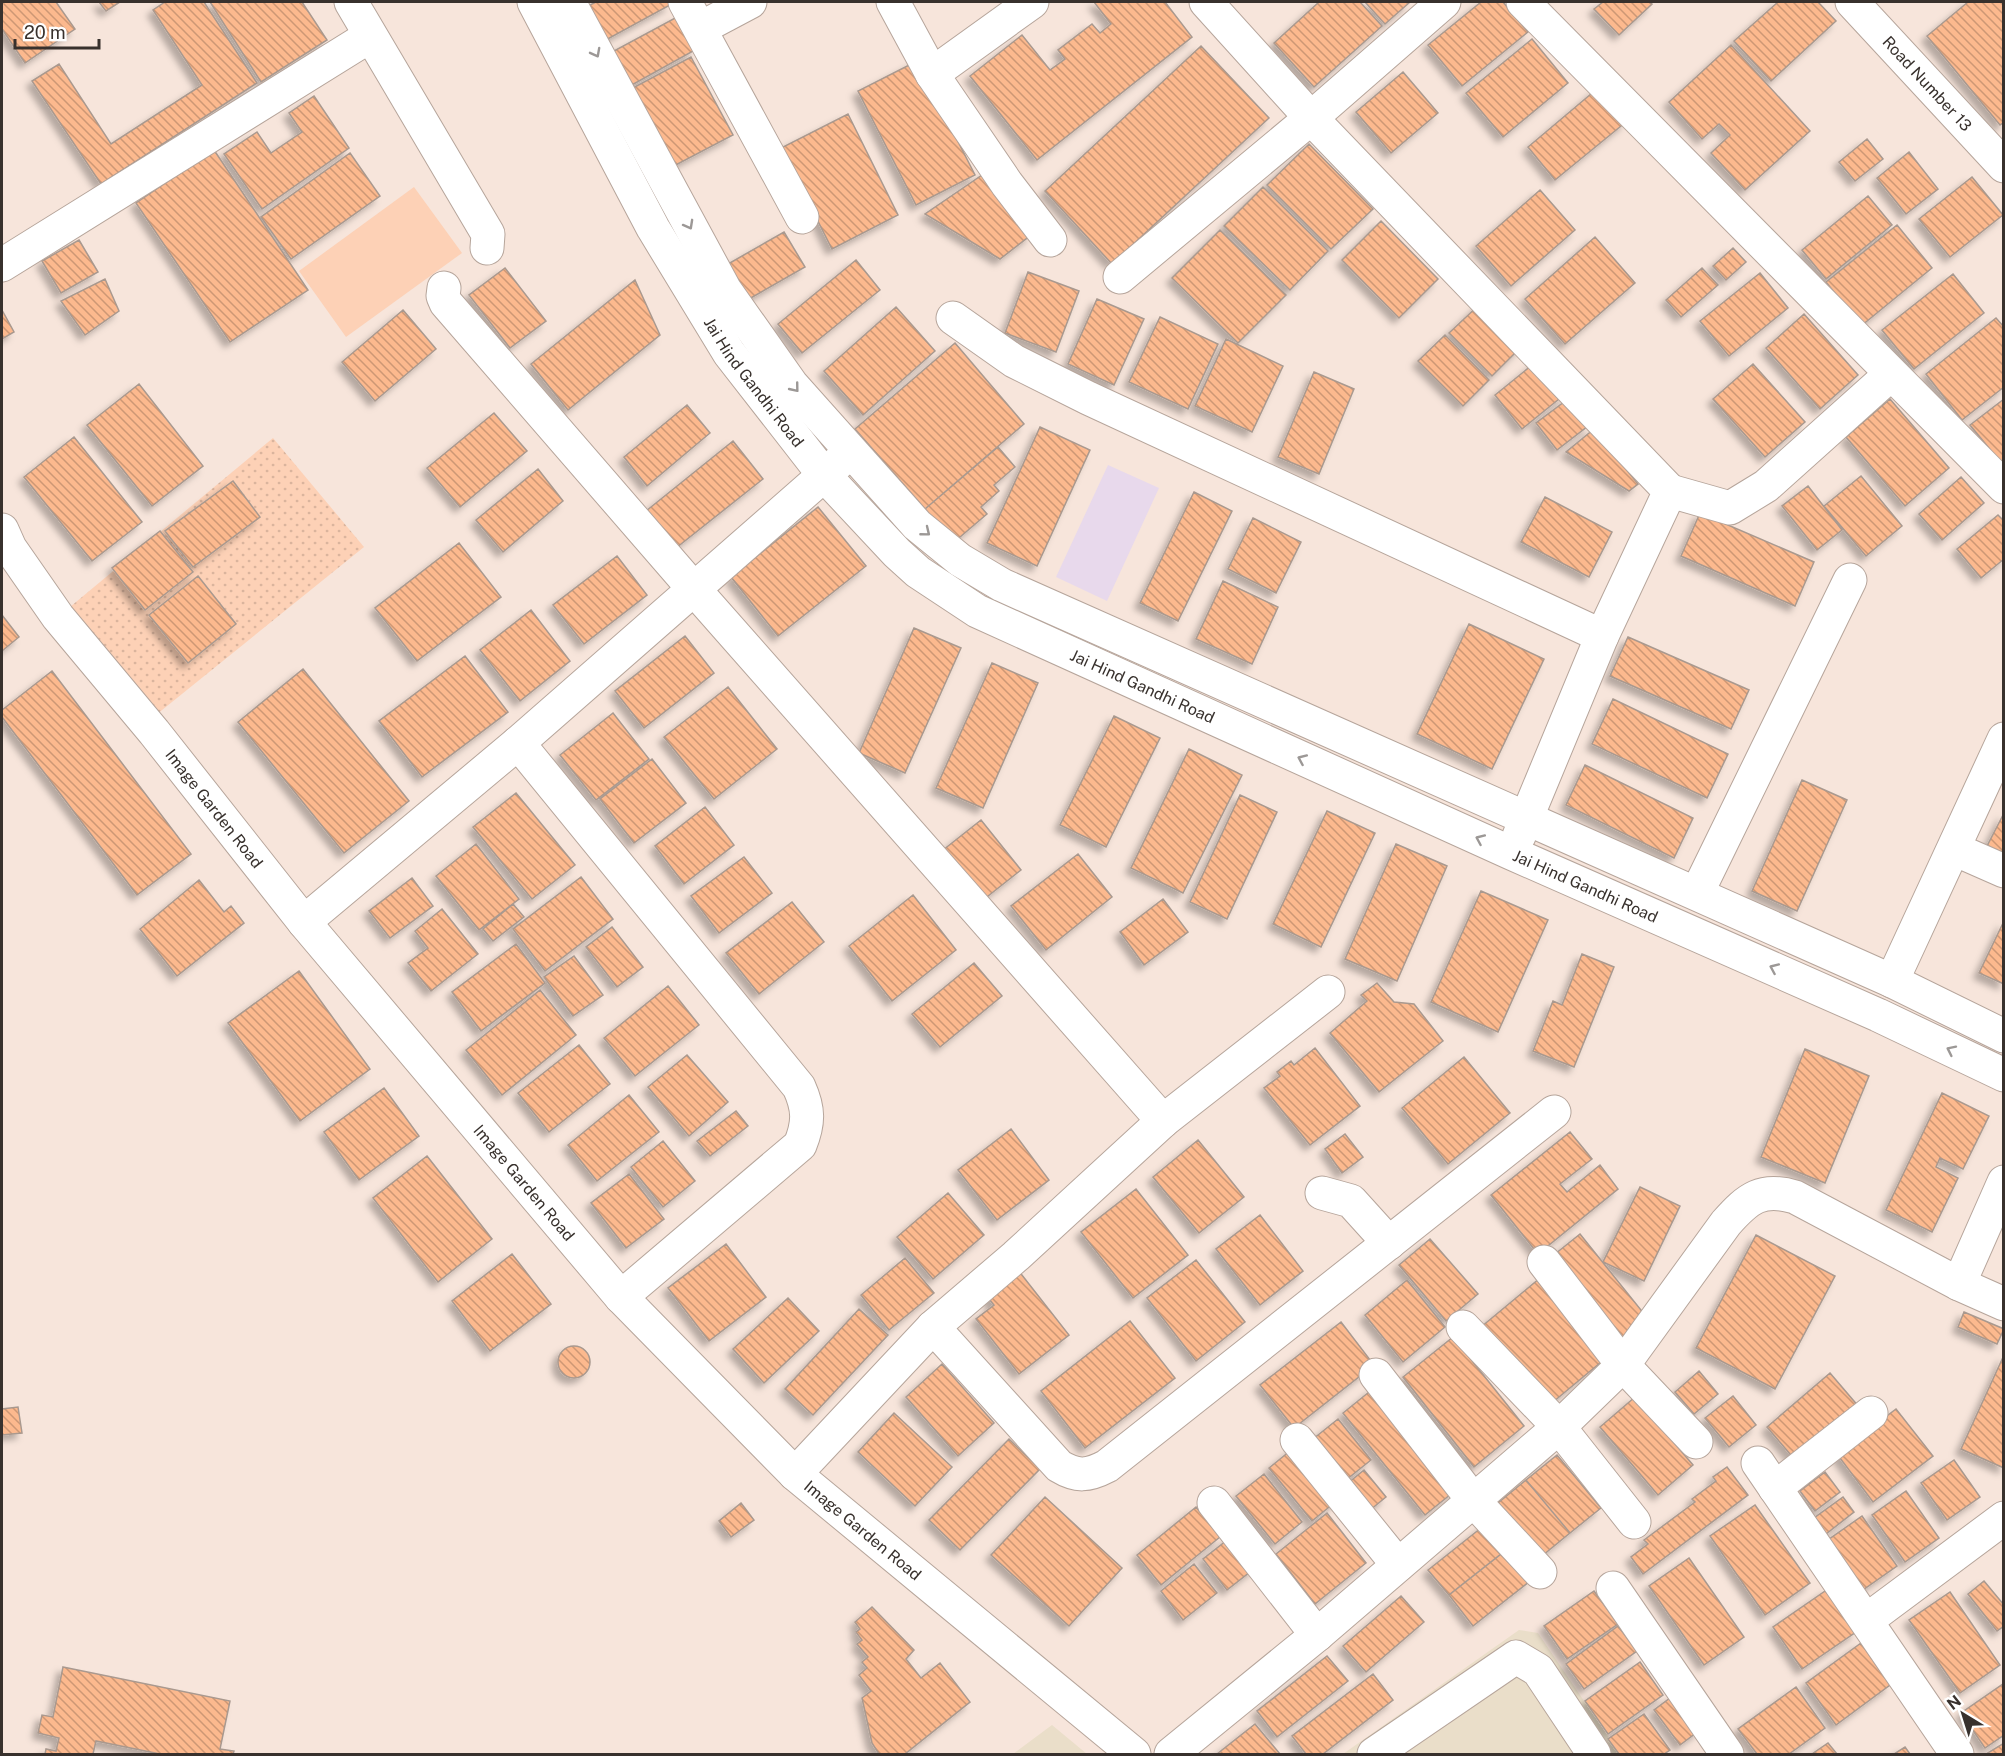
<svg xmlns="http://www.w3.org/2000/svg" width="2005" height="1756" viewBox="0 0 2005 1756" font-family="'Public Sans',sans-serif">
<style>
.commercial{fill:#eadec9}
.education{fill:#e8d9ec}
.green{fill:url(#green-dots)}
.pitch{fill:#fdd1b6}
.building{fill:url(#building-back-hatch);stroke:#a9998f;stroke-width:1.5;filter:url(#shadow)}
.lines{fill:none;stroke-linecap:round;stroke-linejoin:round}
.minor-casing{stroke:#b6a59b;stroke-width:35}
.minor{stroke:#fff;stroke-width:33}
.oneway{stroke:#9c9896}
.labels{text-anchor:middle;dominant-baseline:central;stroke-width:6;stroke-linejoin:round;paint-order:stroke}
.street-label{font-size:16px;fill:#38312d;stroke:#fff}
</style>
<defs>
<pattern id="green-dots" width="8" height="8" patternUnits="userSpaceOnUse" patternTransform="scale(1.5)"><rect width="8" height="8" fill="#fdd1b6"/><path d="M2 2h.1M6 6h.1" fill="none" stroke="#dab49d" stroke-width="1.8" stroke-linecap="round"/></pattern>
<pattern id="building-back-hatch" width="6" height="6" patternUnits="userSpaceOnUse" patternTransform="scale(1.5)"><rect width="6" height="6" fill="#fcb98e"/><path d="M-1 5l2 2M0 0l6 6M5-1l2 2" fill="none" stroke="#cd9774"/></pattern>
<filter id="shadow"><feDropShadow dx="-5.5" dy="5.5" stdDeviation="3" flood-color="#0004"/></filter>
</defs>
<rect width="100%" height="100%" fill="#f7e5db"/>
<!-- commercial -->
<path class="commercial" d="M1519,1630L1538,1633L1620,1754H1343Z
M1052,1725L1087,1754H1013Z"/>
<!-- education -->
<path class="education" d="M1108,465L1159,488L1107,601L1056,577Z"/>
<!-- green -->
<path class="green" d="M273,438L364,547L146,723L58,617Z"/>
<!-- pitch -->
<path class="pitch" d="M414,187L462,253L346,337L299,271Z"/>
<!-- building -->
<path class="building" d="M2,2H56L75,29L25,63L2,29Z
M99,2H120L106,11Z
M165,2H204L257,83L101,184L32,81L59,64L111,144L202,85L153,10Z
M210,2H302L327,40L261,82Z
M596,2H668L670,5L604,41L586,7Z
M1094,2H1165L1192,37L1037,160L970,76L1022,35L1050,70L1065,59L1058,50L1092,24L1100,33L1111,24Z
M1319,2H1360L1382,26L1314,87L1274,43Z
M1365,2H1410L1385,24Z
M1481,2H1503L1528,32L1462,86L1428,45Z
M1603,2H1649L1652,4L1619,35L1594,9Z
M1778,2H1818L1836,21L1771,81L1734,41Z
M1968,2H2004V122L2000,125L1927,36Z
M677,17L695,50L630,86L612,52Z
M1532,39L1568,83L1503,137L1466,93Z
M1731,45L1810,131L1745,190L1711,153L1730,135L1719,124L1702,139L1669,102Z
M1201,46L1269,118L1112,264L1045,191Z
M691,57L733,135L670,168L629,90Z
M917,61L975,175L916,205L858,91Z
M1403,72L1438,113L1391,153L1356,112Z
M1598,88L1626,122L1555,180L1528,147Z
M314,96L349,148L262,209L224,154L257,132L271,153L302,132L289,113Z
M848,114L898,215L832,249L781,148Z
M1867,139L1883,159L1855,181L1839,162Z
M1309,144L1373,209L1331,249L1267,185Z
M214,150L308,290L230,342L136,203Z
M1909,152L1938,189L1906,214L1877,178Z
M350,153L380,196L291,259L261,217Z
M985,173L1031,235L1000,259L925,214Z
M1972,177L2003,215L1950,257L1919,219Z
M1263,187L1328,251L1290,290L1224,226Z
M1540,190L1575,230L1511,286L1476,246Z
M1868,196L1892,225L1826,279L1802,250Z
M1381,221L1438,279L1399,318L1342,260Z
M1897,225L1932,268L1861,326L1826,282Z
M1220,230L1286,295L1238,343L1172,278Z
M784,232L805,267L749,299L728,264Z
M1595,237L1635,283L1565,344L1525,299Z
M79,240L98,272L61,293L42,261Z
M1733,248L1746,262L1726,280L1713,266Z
M856,260L880,290L802,353L778,324Z
M505,268L546,321L510,348L469,295Z
M1702,268L1718,285L1681,317L1666,300Z
M1028,272L1079,291L1056,352L1005,333Z
M1760,273L1788,308L1729,356L1700,321Z
M1953,274L1984,313L1914,369L1882,330Z
M105,279L119,311L85,335L61,301Z
M635,280L660,335L568,410L531,364Z
M1097,299L1144,319L1114,385L1068,364Z
M1481,303L1523,345L1492,376L1449,333Z
M896,307L935,351L863,415L824,371Z
M2,310L14,332L2,339Z
M403,310L436,349L375,401L342,362Z
M1804,314L1858,375L1820,409L1766,348Z
M1160,317L1218,344L1188,409L1129,382Z
M1996,318L2004,327V387L1962,420L1926,374Z
M1445,335L1489,380L1463,406L1418,361Z
M1226,339L1283,366L1252,432L1195,406Z
M955,343L1024,424L925,509L855,429Z
M1537,361L1564,395L1522,429L1495,395Z
M1753,364L1805,422L1765,457L1713,399Z
M1314,372L1354,389L1319,474L1278,457Z
M139,384L203,466L152,506L87,425Z
M1568,399L1588,426L1557,450L1536,423Z
M1890,399L1949,468L1905,506L1846,437Z
M2004,399V463L2002,464L1970,425Z
M687,405L710,433L647,486L624,457Z
M494,413L527,451L460,507L427,468Z
M1040,427L1090,450L1037,566L987,543Z
M1594,429L1638,484L1629,491L1566,452Z
M74,437L142,522L92,561L24,477Z
M733,441L763,479L676,548L646,511Z
M998,447L1015,467L994,485L999,491L981,507L987,514L953,543L925,509Z
M538,469L563,501L503,552L476,520Z
M1861,476L1902,526L1866,556L1824,506Z
M1961,477L1984,503L1942,540L1919,514Z
M233,481L260,517L193,567L165,531Z
M1808,486L1842,530L1817,550L1782,506Z
M1194,492L1232,511L1178,621L1140,603Z
M1545,497L1612,532L1589,577L1521,542Z
M818,507L866,566L778,636L731,577Z
M1700,513L1814,562L1795,606L1681,556Z
M1998,515L2004,521V559L1981,578L1957,549Z
M1253,518L1301,542L1276,593L1228,569Z
M160,531L193,572L145,610L112,568Z
M459,543L501,597L417,661L375,608Z
M617,556L647,595L584,644L553,605Z
M198,576L236,624L188,663L149,615Z
M1223,581L1278,607L1252,664L1196,639Z
M531,610L570,661L520,701L480,650Z
M2,615L19,637L2,651Z
M1469,624L1544,659L1492,769L1417,734Z
M914,628L961,648L905,773L859,753Z
M685,636L714,673L644,728L615,691Z
M1628,637L1749,690L1731,729L1610,676Z
M465,656L508,712L422,777L379,721Z
M992,663L1038,683L983,808L936,788Z
M303,669L409,801L344,853L238,722Z
M52,671L191,854L137,895L2,717V710Z
M728,687L777,749L714,799L664,737Z
M1613,699L1728,754L1707,798L1592,744Z
M613,713L649,759L596,800L560,755Z
M1114,716L1160,738L1106,847L1060,825Z
M1189,749L1242,775L1183,893L1131,868Z
M652,759L686,803L634,843L600,799Z
M1585,765L1693,818L1674,858L1566,805Z
M1802,780L1847,800L1797,911L1752,891Z
M516,793L575,865L532,899L473,827Z
M1240,795L1277,812L1227,919L1190,902Z
M705,807L734,845L684,884L655,846Z
M1327,811L1375,833L1321,947L1273,924Z
M2004,813V862L1984,852Z
M981,820L1021,870L983,900L943,850Z
M476,844L519,899L479,930L436,876Z
M1396,844L1447,866L1397,981L1345,959Z
M1078,854L1112,897L1046,950L1011,906Z
M744,857L772,893L719,933L691,896Z
M581,877L613,919L545,971L513,929Z
M412,878L433,906L390,938L369,911Z
M199,880L224,912L231,906L244,923L177,976L140,929Z
M1481,891L1548,920L1498,1032L1431,1002Z
M913,895L956,950L892,1001L849,946Z
M1163,899L1188,932L1144,965L1120,932Z
M792,902L824,942L759,994L726,953Z
M513,904L524,917L493,941L483,929Z
M442,909L478,954L431,991L408,963L428,948L415,931Z
M2004,921V984L1979,973Z
M612,927L643,967L617,987L586,947Z
M516,944L545,983L481,1031L452,992Z
M1582,954L1614,967L1574,1067L1533,1051L1553,1001L1562,1005Z
M574,956L603,995L573,1016L544,977Z
M974,963L1002,996L940,1047L912,1014Z
M299,971L370,1069L300,1121L228,1023Z
M1377,983L1394,1002L1414,1004L1443,1041L1379,1092L1330,1033L1367,1001L1361,995Z
M668,986L699,1025L635,1076L604,1038Z
M540,990L576,1035L502,1095L466,1050Z
M579,1045L610,1084L549,1132L518,1093Z
M1315,1048L1360,1106L1310,1145L1264,1088L1280,1076L1277,1072L1291,1061L1294,1065Z
M1805,1049L1869,1076L1825,1183L1761,1157Z
M687,1055L728,1102L689,1136L648,1087Z
M1464,1057L1510,1113L1448,1164L1402,1108Z
M384,1088L419,1136L359,1180L324,1132Z
M1942,1093L1989,1116L1963,1169L1940,1158L1936,1167L1958,1178L1932,1232L1886,1210Z
M629,1095L659,1132L597,1181L568,1145Z
M736,1111L748,1126L710,1156L697,1141Z
M1011,1129L1049,1180L997,1220L958,1170Z
M1570,1132L1592,1159L1560,1184L1567,1192L1600,1165L1618,1189L1538,1254L1491,1195Z
M1345,1134L1363,1157L1342,1173L1325,1149Z
M1198,1140L1244,1197L1199,1233L1153,1177Z
M663,1141L695,1181L663,1207L631,1167Z
M427,1156L492,1239L438,1282L373,1198Z
M629,1174L664,1219L626,1248L591,1203Z
M1640,1187L1680,1206L1644,1281L1603,1262Z
M1136,1189L1188,1255L1133,1298L1081,1232Z
M948,1193L984,1235L933,1279L897,1237Z
M1260,1215L1303,1271L1260,1305L1216,1249Z
M1580,1234L1649,1320L1619,1343L1550,1258Z
M1756,1235L1835,1276L1775,1389L1696,1348Z
M1430,1239L1478,1294L1446,1321L1399,1265Z
M726,1244L766,1297L709,1341L668,1288Z
M512,1254L551,1304L490,1351L452,1301Z
M905,1258L934,1293L889,1330L861,1295Z
M1196,1260L1245,1322L1196,1361L1147,1298Z
M1018,1270L1069,1335L1019,1374L976,1319L994,1305L986,1295Z
M1540,1278L1606,1358L1547,1407L1481,1327Z
M1407,1280L1445,1327L1403,1362L1365,1315Z
M788,1298L819,1331L764,1383L733,1349Z
M859,1309L888,1335L813,1415L785,1389Z
M1964,1312L2004,1329L1997,1344L1958,1327Z
M1130,1321L1175,1378L1085,1448L1041,1391Z
M1341,1322L1374,1365L1294,1428L1260,1385Z
M1453,1337L1524,1426L1474,1467L1403,1377Z
M558 1362a16 16 0 1 1 32 0a16 16 0 1 1-32 0Z
M2004,1355V1468L1961,1449Z
M942,1364L994,1423L958,1456L906,1397Z
M1699,1371L1718,1394L1694,1414L1675,1392Z
M1830,1373L1859,1407L1796,1461L1767,1427Z
M1374,1388L1456,1490L1425,1515L1343,1413Z
M1733,1396L1756,1425L1729,1447L1705,1418Z
M1635,1397L1693,1465L1658,1495L1600,1427Z
M18,1407L22,1433L2,1435V1409Z
M1896,1409L1933,1456L1873,1502L1837,1454Z
M894,1413L952,1467L915,1506L858,1452Z
M1338,1419L1371,1460L1346,1480L1313,1439Z
M1009,1439L1040,1469L960,1550L929,1520Z
M1296,1446L1339,1499L1312,1521L1269,1468Z
M1557,1455L1601,1508L1570,1533L1526,1480Z
M1954,1460L1980,1497L1947,1520L1921,1483Z
M1727,1467L1748,1495L1643,1574L1631,1557L1648,1544L1644,1540L1695,1502L1692,1499L1716,1481L1713,1477Z
M1364,1470L1386,1497L1364,1515L1342,1488Z
M1825,1472L1840,1492L1815,1511L1800,1491Z
M1264,1474L1302,1522L1275,1544L1236,1496Z
M1526,1480L1570,1533L1537,1560L1493,1507Z
M1906,1491L1939,1538L1905,1562L1872,1515Z
M1045,1497L1122,1568L1069,1626L991,1555Z
M1843,1497L1854,1512L1826,1534L1814,1518Z
M741,1503L754,1520L731,1537L719,1521Z
M1755,1505L1810,1583L1765,1615L1710,1536Z
M1196,1507L1220,1537L1161,1585L1137,1555Z
M1327,1513L1366,1563L1315,1604L1276,1554Z
M1862,1516L1897,1566L1860,1592L1825,1542Z
M1486,1524L1506,1550L1449,1595L1428,1570Z
M1231,1537L1255,1568L1227,1590L1203,1559Z
M1506,1550L1530,1581L1473,1626L1449,1595Z
M1689,1558L1744,1637L1704,1665L1649,1586Z
M1194,1564L1217,1593L1183,1620L1161,1591Z
M1984,1581L2004,1605V1626L1997,1631L1968,1594Z
M1828,1589L1856,1632L1802,1669L1773,1627Z
M1594,1591L1618,1624L1567,1659L1544,1626Z
M1950,1592L2000,1665L1960,1693L1909,1620Z
M1401,1596L1424,1622L1366,1672L1343,1646Z
M872,1607L914,1650L906,1659L921,1678L940,1663L970,1702L905,1754H879L872,1743L862,1698L871,1691L859,1675L867,1668L862,1662L868,1657L857,1644L862,1640L856,1632L860,1629L855,1622Z
M1618,1626L1637,1651L1584,1689L1566,1664Z
M1861,1643L1890,1685L1836,1725L1806,1683Z
M1327,1656L1348,1681L1277,1737L1257,1711Z
M1640,1662L1663,1695L1608,1734L1585,1701Z
M63,1667L230,1701L220,1749L234,1751L233,1754H160L96,1741L93,1754H45L46,1749L56,1751L59,1738L38,1733L42,1715L53,1717Z
M1373,1674L1393,1700L1323,1754H1306L1292,1736Z
M2003,1684L2004,1735L1985,1748L1961,1713Z
M1796,1687L1825,1728L1789,1754H1757L1738,1729Z
M1674,1695L1700,1730L1680,1745L1654,1710Z
M1644,1714L1670,1750L1664,1754H1619L1608,1739Z
M1255,1724L1280,1754H1217Z
M1828,1743L1837,1754H1812Z
M2004,1743V1754H1986Z
M1905,1747L1910,1754H1894Z"/>
<g class="lines">
<!-- minor casing -->
<g class="minor-casing">
<g id="minor">
<path d="M351,2L488,234L487,248"/>
<path id="s1" d="M534,2L653,228L729,353L824,475L897,553L918,572L977,611L1511,853L1878,1015L2004,1075"/>
<path d="M569,2L725,290L792,385L917,525L960,560L1002,585L1892,981L2004,1036"/>
<path d="M685,2L802,217"/>
<path d="M893,2L932,74L1007,184L1050,240"/>
<path d="M1206,2L1311,118L1670,491L1602,636L1519,836"/>
<path d="M1523,2L2004,487"/>
<path id="s2" d="M1852,2L2004,166"/>
<path d="M701,28L750,2"/>
<path d="M932,74L1032,2"/>
<path d="M2,265L370,36"/>
<path d="M1120,277L1311,118L1444,2"/>
<path d="M444,288L443,296L446,303L693,588L1163,1121"/>
<path d="M953,318L1014,361L1088,398L1602,636"/>
<path d="M1670,491L1730,508L1766,486L1891,374"/>
<path id="s3" d="M2,530L10,548L58,617L154,732L304,922L621,1297L795,1474L1134,1754"/>
<path d="M518,743L839,462"/>
<path d="M1954,849L2004,871"/>
<path d="M1697,893L1850,580"/>
<path d="M304,922L518,743L799,1087C809,1109 809,1123 800,1145L621,1297"/>
<path d="M1892,981L2004,739"/>
<path d="M1322,1193L1351,1201L1389,1243"/>
<path d="M1544,1262L1623,1365L1696,1442"/>
<path d="M1959,1284L2004,1182"/>
<path d="M933,1327L1059,1466C1077,1477 1088,1476 1107,1466L1554,1112"/>
<path d="M1463,1327L1559,1427L1634,1522"/>
<path d="M1376,1375L1473,1500L1540,1572"/>
<path d="M1297,1440L1398,1565"/>
<path d="M1758,1463L1957,1754"/>
<path d="M795,1474L933,1327L1016,1256L1163,1121L1328,992"/>
<path d="M1775,1488L1871,1413"/>
<path d="M1214,1503L1317,1635"/>
<path d="M1613,1588L1727,1754"/>
<path d="M1867,1620L2004,1518"/>
<path d="M1171,1754L1317,1635L1559,1427L1623,1365L1726,1223C1748,1198 1762,1187 1795,1197L1959,1284L2004,1304"/>
<path d="M1374,1754L1516,1657L1538,1670L1594,1754"/>
</g>
</g>
<!-- minor -->
<use href="#minor" class="minor"/>
</g>
<!-- one-way arrows -->
<defs><path id="oneway-chevron" d="M-2-3.5L2.5 0L-2 3.5" fill="none" stroke-width="1.6" stroke-linecap="round" stroke-linejoin="round" transform="scale(1.5)"/></defs>
<g class="oneway">
<use href="#oneway-chevron" transform="translate(596 53) rotate(62)"/>
<use href="#oneway-chevron" transform="translate(689 225) rotate(61)"/>
<use href="#oneway-chevron" transform="translate(795 388) rotate(51)"/>
<use href="#oneway-chevron" transform="translate(926 532) rotate(39)"/>
<use href="#oneway-chevron" transform="translate(1302 759) rotate(-156)"/>
<use href="#oneway-chevron" transform="translate(1480 839) rotate(-156)"/>
<use href="#oneway-chevron" transform="translate(1774 968) rotate(-156)"/>
<use href="#oneway-chevron" transform="translate(1951 1050) rotate(-154)"/>
</g>
<g class="labels">
<!-- street labels -->
<g class="street-label">
<text stroke="none"><textPath href="#s2" startOffset="111">Road Number 13</textPath></text>
<text stroke="none"><textPath href="#s1" startOffset="440">Jai Hind Gandhi Road</textPath></text>
<text stroke="none"><textPath href="#s1" startOffset="944">Jai Hind Gandhi Road</textPath></text>
<text stroke="none"><textPath href="#s3" startOffset="351">Image Garden Road</textPath></text>
<text stroke="none"><textPath href="#s1" startOffset="1430">Jai Hind Gandhi Road</textPath></text>
<text stroke="none"><textPath href="#s3" startOffset="837">Image Garden Road</textPath></text>
<text stroke="none"><textPath href="#s3" startOffset="1323">Image Garden Road</textPath></text>
</g>
</g>
<!-- border -->
<rect width="2005" height="1756" fill="none" stroke="#38312d" stroke-width="6"/>
<!-- north arrow -->
<g transform="translate(1963 1714) rotate(322)" stroke="#ffffff" stroke-width="4.5" paint-order="stroke">
<path d="M0-4.5L10 22L0 15L-10 22Z" fill="#38312d"/>
<text y="-9" font-size="16" font-weight="bold" text-anchor="middle" fill="#38312d">N</text>
</g>
<!-- scale -->
<path d="M15 39v9h84v-9" fill="none" stroke="#38312d" stroke-width="3"/>
<text x="24" y="39" font-size="18" fill="#38312d" stroke="#ffffff" stroke-width="4.5" paint-order="stroke">20 m</text>
</svg>
